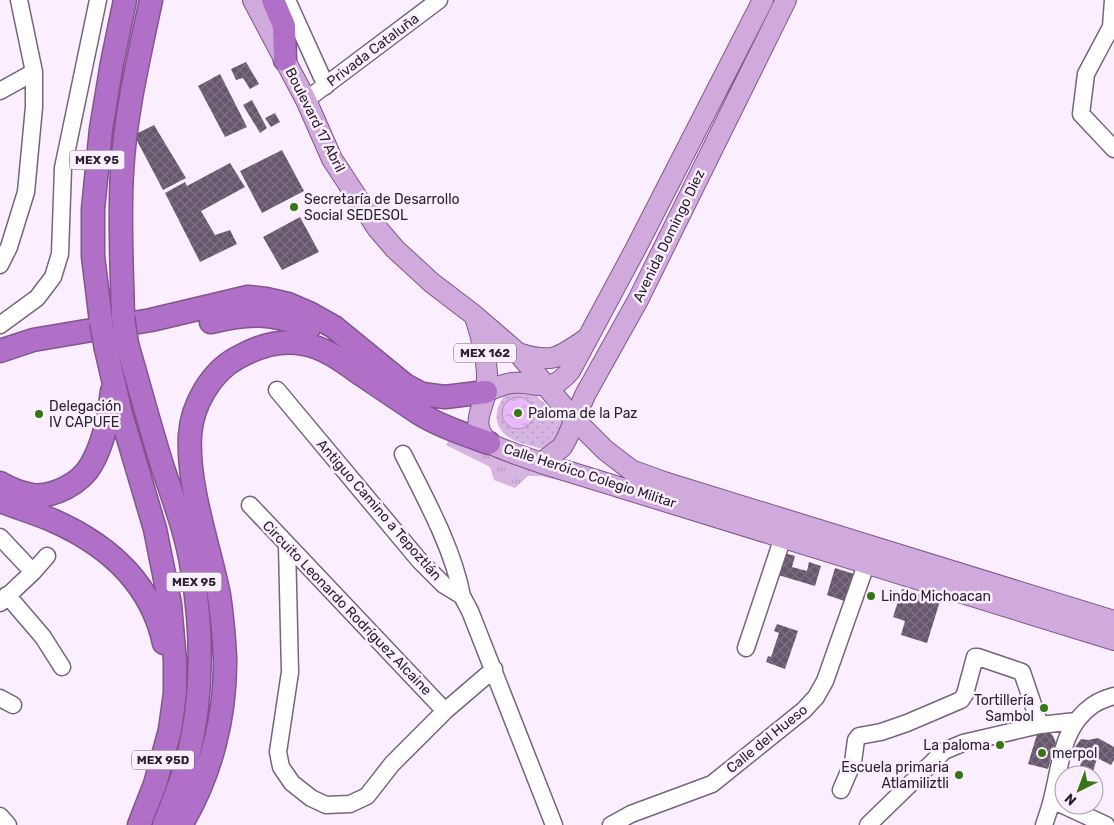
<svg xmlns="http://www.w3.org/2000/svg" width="1114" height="825" viewBox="0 0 1114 825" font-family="Rubik,sans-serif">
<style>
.grass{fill:url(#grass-tufts)}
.garden{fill:url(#garden-dots)}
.water{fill:url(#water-ripples);stroke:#af8bbb}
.building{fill:url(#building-cross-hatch)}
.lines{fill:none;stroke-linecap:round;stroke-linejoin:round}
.minor-casing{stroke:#76657b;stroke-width:19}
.major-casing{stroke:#825591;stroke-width:22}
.highway-casing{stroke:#825591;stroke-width:25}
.minor{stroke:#fff;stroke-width:16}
.major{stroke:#d0a9dd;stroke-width:20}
.highway{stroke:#b170c7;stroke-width:22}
.highway-bridge-casing{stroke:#825591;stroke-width:25;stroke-linecap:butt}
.highway-bridge{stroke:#b170c7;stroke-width:22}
.poi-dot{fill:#367613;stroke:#fbefff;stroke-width:2}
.labels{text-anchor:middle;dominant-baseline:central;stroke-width:5;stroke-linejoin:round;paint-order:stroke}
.shield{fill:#fbefff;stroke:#69606c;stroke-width:1}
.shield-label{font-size:12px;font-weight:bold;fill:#2a232d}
.street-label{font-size:14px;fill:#2a232d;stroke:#fbefff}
.poi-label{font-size:14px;fill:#2a232d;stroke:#fbefff;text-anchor:start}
</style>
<defs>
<pattern id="grass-tufts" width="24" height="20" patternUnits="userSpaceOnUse" patternTransform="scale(1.25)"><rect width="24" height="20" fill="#d6b5e1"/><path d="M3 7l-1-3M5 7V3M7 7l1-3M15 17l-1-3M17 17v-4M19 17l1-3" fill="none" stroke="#b89bc1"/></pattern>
<pattern id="garden-dots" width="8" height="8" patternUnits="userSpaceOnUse" patternTransform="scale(1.25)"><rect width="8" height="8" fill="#d6b5e1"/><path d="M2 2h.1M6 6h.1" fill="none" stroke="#b89bc1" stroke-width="1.8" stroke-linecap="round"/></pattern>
<pattern id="water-ripples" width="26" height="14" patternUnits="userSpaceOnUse" patternTransform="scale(1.25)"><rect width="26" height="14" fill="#e8b8f8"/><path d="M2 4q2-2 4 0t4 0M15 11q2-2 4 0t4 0" fill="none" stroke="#c79ed5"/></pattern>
<pattern id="building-cross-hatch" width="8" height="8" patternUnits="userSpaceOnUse" patternTransform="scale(1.25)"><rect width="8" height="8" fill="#67576d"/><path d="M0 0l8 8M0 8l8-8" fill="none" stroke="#7d7082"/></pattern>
</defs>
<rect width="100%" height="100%" fill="#fbefff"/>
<!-- grass -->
<path class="grass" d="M450,438L572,483L540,476H528L515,488L494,480L490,467L446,445Z"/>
<!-- garden -->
<path class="garden" d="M507,392H531L565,420L561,442C556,444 549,448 543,448C538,448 533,446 528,445C497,438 487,417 507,392Z"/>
<!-- water -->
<path class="water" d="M502 413a16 16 0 1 1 32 0a16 16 0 1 1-32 0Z"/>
<!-- building -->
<path class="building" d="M246,62L259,84L250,89L243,78L236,80L231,69Z
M220,74L247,127L225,137L198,86Z
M252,100L267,128L260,133L243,105Z
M275,113L280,122L271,127L265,118Z
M154,125L186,178L163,190L134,135Z
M282,150L304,191L262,213L240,171Z
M230,163L245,187L201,211L215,235L230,230L237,244L200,262L165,193L185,182L187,186Z
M300,217L319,252L282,270L263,237Z
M784,553L795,556L792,567L807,571L809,562L821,566L815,586L778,575Z
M835,568L857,575L847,602L827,595Z
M902,589L940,601L927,643L901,635L905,621L893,617Z
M777,624L798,631L785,669L766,662L768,656L771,657L779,633L774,631Z
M1038,731L1049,732L1053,736L1056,743L1048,769L1028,764Z
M1098,738L1114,747V760L1111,765L1097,758L1092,775H1078L1082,758L1076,755L1078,748L1075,747L1081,739L1088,740Z"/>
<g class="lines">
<!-- minor casing -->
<g class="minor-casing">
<path id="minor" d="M287,0L326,86
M1113,0L1111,27L1086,74L1081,114L1114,149
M0,91L34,72
M306,100L439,0
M0,265L9,247L26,192L34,107V72L19,0
M0,325L37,298L53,277L60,254L63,168L98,0
M277,390L419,560L444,585L462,596L470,611L554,825
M403,454C425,498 453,548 462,596
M250,505L445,711
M0,537L33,572
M287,545L290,672L278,752L281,767L292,783L311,798L326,805L350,804L367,796L392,764L445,711L494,669
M7,595L43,637L62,667
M0,603L33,572L47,556
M746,648L783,537
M0,698L13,705
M841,790L853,762L856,740L859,736L881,732L907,723L961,700L965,694L975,657H978L1022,672L1040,725
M1052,800L1106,825
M0,816L8,825
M611,825L631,814L712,784L804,710L816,697L825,681L867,562
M868,825L944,751L963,743L1040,725L1076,721
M1044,825C1047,816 1050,808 1052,799C1061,765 1061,727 1093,705C1099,701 1107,698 1114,696"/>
</g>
<!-- major casing -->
<g class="major-casing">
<path id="major" d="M253,0L306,100L332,159L377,228L395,249L432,283L474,315L518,353L575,420L605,450L631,470L664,482L1114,621
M475,317C481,335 486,353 487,373C487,379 487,386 486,392C482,411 470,425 488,442C493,447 531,459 541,463L1114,640
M518,353C551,364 559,358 586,339
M486,392C494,388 502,384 512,383C538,380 548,397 570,371L636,248L763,0
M541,463L562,447L567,438L585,395L638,300L786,0"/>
</g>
<!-- highway casing -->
<g class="highway-casing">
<path id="highway" d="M273,0L284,26L285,60
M123,317C122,269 119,221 122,172C125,115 139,57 151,0
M101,322L93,256V209L101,129L112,63L125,0
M211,322C249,313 272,312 309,328
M127,344C139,385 150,427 163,468C174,501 187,535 192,569C203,633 203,701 186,765C180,785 172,805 164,825
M106,349L121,414L155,529L170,604L175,661V693L170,730L155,784L139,825
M0,351L33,340L151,320L248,297L266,299L288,304L309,313L334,327L405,385L422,394L445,397L486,392
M0,483C10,489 21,493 32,495C53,498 81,483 91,465C104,443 109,416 112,391
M0,501C18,508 36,513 54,521C108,545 151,583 164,643
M181,825C211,775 226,716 225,657C224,637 222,615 219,595C209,545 187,486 190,435C192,405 211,372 237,358C258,346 280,339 304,344C326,348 345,363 362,375C380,387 399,400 417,412C439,426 464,434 489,443"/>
</g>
<!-- minor -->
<use href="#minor" class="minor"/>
<!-- major -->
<use href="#major" class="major"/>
<!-- highway -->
<use href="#highway" class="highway"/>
<!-- highway-bridge casing -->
<g class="highway-bridge-casing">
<path id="highway-bridge" d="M123,317L127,344
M101,322L106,349"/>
</g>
<!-- highway-bridge -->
<use href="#highway-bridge" class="highway-bridge"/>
</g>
<!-- markers -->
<g class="poi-dot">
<circle cx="294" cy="207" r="5"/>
<circle cx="518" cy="413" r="5"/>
<circle cx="39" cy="414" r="5"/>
<circle cx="871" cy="596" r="5"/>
<circle cx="1044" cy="708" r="5"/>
<circle cx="1000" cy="745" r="5"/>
<circle cx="1042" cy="753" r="5"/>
<circle cx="959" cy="775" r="5"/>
</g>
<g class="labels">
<!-- shield labels -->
<g class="shield">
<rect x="69.5" y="150.5" width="55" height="19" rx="4"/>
<rect x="454" y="343.5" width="62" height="19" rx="4"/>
<rect x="166.5" y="572.5" width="55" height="19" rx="4"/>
<rect x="132" y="750.5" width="62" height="19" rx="4"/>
</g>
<g class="shield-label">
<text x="97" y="160">MEX 95</text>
<text x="485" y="353">MEX 162</text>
<text x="194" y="582">MEX 95</text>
<text x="163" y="760">MEX 95D</text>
</g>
<!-- street labels -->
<g class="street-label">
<text transform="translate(373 50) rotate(-37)">Privada Cataluña</text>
<text transform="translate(315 120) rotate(63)">Boulevard 17 Abril</text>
<text transform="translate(669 236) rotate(-64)">Avenida Domingo Diez</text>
<text transform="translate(590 476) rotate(18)">Calle Heróico Colegio Militar</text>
<text transform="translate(379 510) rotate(49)">Antiguo Camino a Tepoztlán</text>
<text transform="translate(347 608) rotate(46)">Circuito Leonardo Rodríguez Alcaine</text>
<text transform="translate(767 739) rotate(-39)">Calle del Hueso</text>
</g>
<!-- poi labels -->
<g class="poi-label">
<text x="304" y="199">Secretaría de Desarrollo<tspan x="304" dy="16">Social SEDESOL</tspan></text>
<text x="49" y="406">Delegación<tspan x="49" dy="16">IV CAPUFE</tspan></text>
<text x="528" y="413">Paloma de la Paz</text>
<text x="881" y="596">Lindo Michoacan</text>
<text x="1034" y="700" text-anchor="end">Tortillería<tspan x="1034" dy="16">Sambol</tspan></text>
<text x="990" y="745" text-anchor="end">La paloma</text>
<text x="1052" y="753">merpol</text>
<text x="949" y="767" text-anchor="end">Escuela primaria<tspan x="949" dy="16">Atlamiliztli</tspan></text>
</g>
</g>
<!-- north arrow -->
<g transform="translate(1079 790) rotate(222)"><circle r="24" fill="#fbefff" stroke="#a79dab"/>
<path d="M0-4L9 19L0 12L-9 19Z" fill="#367613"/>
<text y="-8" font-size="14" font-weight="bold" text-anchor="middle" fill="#2a232d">N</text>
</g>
</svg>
